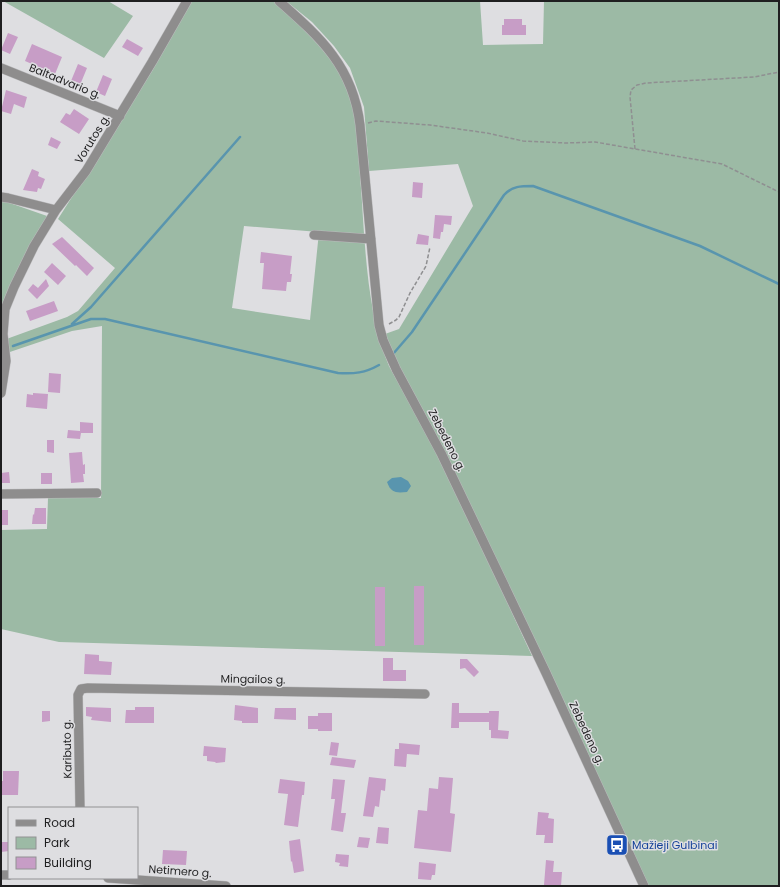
<svg xmlns="http://www.w3.org/2000/svg" width="780" height="887" viewBox="0 0 780 887" font-family="Poppins,sans-serif">
<style>
.green{fill:#9cbaa5;fill-rule:evenodd}
.water{fill:#5995ae}
.lines{fill:none;stroke-linecap:round;stroke-linejoin:round}
.stream{stroke:#5995ae;stroke-width:2.5}
.building{fill:#c79dc6}
.minor-casing{stroke:#bcbcbe;stroke-width:10}
.path{stroke:#8f8f91;stroke-width:1.5;stroke-dasharray:4 2;stroke-linecap:butt}
.minor{stroke:#8e8d8d;stroke-width:9}
.labels{text-anchor:middle;dominant-baseline:central;stroke-width:3;stroke-linejoin:round;paint-order:stroke}
.street-label{font-size:11px;fill:#1f1f20;stroke:#dedee1}
.transit-label{font-size:11px;fill:#164399;stroke:#dedee1;text-anchor:start}
</style>
<rect width="100%" height="100%" fill="#dedee1"/>
<!-- green -->
<path class="green" d="M3,1H108L133,16L104,58Z
M192,1H273C294,19 322,42 336,66C341,75 350,90 352,99C358,123 359,149 360,174C365,237 365,308 389,366L433,445L449,476L532,656L59,642L1,629V530L47,529L48,498H101L102,326L72,331L1,355V341L67,317L78,311L115,268L58,219L152,71ZM244,226L319,232L310,320L232,308Z
M286,1H480L483,45L543,44L544,1H779V886H649L451,464L393,354L385,334L399,329L473,206L458,164L369,171L364,107L350,68L334,46L312,22Z
M1,202H7L47,216L1,308Z"/>
<!-- water -->
<path class="water" d="M401,477L408,481L411,486L407,492C396,493 391,493 387,482L392,478Z"/>
<g class="lines">
<!-- stream -->
<path class="stream" d="M72,324L91,307L240,137
M13,346L91,319H105L338,373C354,374 365,373 379,365
M393,354L412,332L504,195C512,186 521,186 533,186L700,246L779,284"/>
</g>
<!-- building -->
<path class="building" d="M504,19H522V25H526V35H502V25H504Z
M8,33L18,37L10,54L1,50Z
M127,39L143,48L138,56L122,47Z
M32,44L62,57L55,74L25,61Z
M78,64L87,68L80,85L71,81Z
M103,75L112,79L105,96L96,92Z
M6,90L27,97L24,108L14,104L11,114L1,111Z
M74,109L89,119L79,134L60,122L66,113L70,115Z
M51,137L61,142L57,149L48,145Z
M32,169L39,172L38,176L45,179L41,189L38,188L37,192L23,190Z
M413,182L423,183L422,198L412,197Z
M435,215L452,216L451,225L444,224L443,232H441L440,239L433,238Z
M418,234L429,236L428,245L416,244Z
M62,237L94,268L87,276L76,265L75,266L52,244Z
M261,252L292,256L290,274H292L291,282H287L286,291L262,289L264,263H260Z
M52,263L66,276L58,285L44,272Z
M46,279L49,286L37,299L28,290L33,284L38,288Z
M54,301L58,311L30,321L26,311Z
M49,373L61,374L60,393L48,392Z
M33,393L48,394L47,409L26,407L27,394L33,395Z
M80,422L93,423V433H81L80,439L67,438L68,430L80,431Z
M47,440H54V453L47,452Z
M82,452L83,465L85,464V474H83L84,482L71,483L69,453Z
M9,472L10,483H1V473Z
M41,473H52V484H41Z
M35,508H46V524H32L33,514L34,515Z
M1,510H8V525H1Z
M414,586H424V645H414Z
M375,587H385V646H375Z
M85,654L99,655V661L112,662L111,675L84,674Z
M383,658H393V670H406V681H383Z
M460,659H467L479,672L474,677L465,668L460,669Z
M452,703H459V713H489V711H499L498,730L509,731L508,739L491,738V730H489V722H459V728H451Z
M235,705L258,708V723H242V721L234,720Z
M86,707L111,708V722L91,720L92,717L86,716Z
M135,707H154V723H125L126,710H135Z
M275,708H296V720L274,719Z
M42,711H50V721L42,722Z
M318,713H332V731H318V729H308V716H318Z
M331,742L339,743L337,756L329,755Z
M399,743L420,745L419,755L407,754L406,767L394,766L395,749H399Z
M204,746L226,748L225,762L216,763L215,762L207,761V756H203Z
M332,757L356,760L354,768L330,765Z
M3,771H19L18,795H1V781H3Z
M369,777L386,779L385,791L381,790L379,807L375,806L373,817L363,816Z
M439,777L453,778L450,813L455,814L451,852L414,848L418,810L427,811L429,788L438,789Z
M280,779L305,782L304,795H302L298,827L284,825L288,794L278,793Z
M333,779L345,780L341,813H346L343,832L331,830L335,799H331Z
M538,812L549,813L548,818L554,819L553,843H544L545,835H536Z
M378,827L389,828L388,844L376,843Z
M359,837L370,838L368,848L357,847Z
M300,839L304,871L294,873L292,861L291,862L289,841Z
M1,842H9V851L1,852Z
M163,850L187,851L186,865L162,864Z
M336,854L349,855L348,867L339,866L340,863L335,862Z
M546,860L554,861L553,872H562L561,886L544,885Z
M419,862L436,864L435,875H432L431,880L418,879Z"/>
<g class="lines">
<!-- minor casing -->
<g class="minor-casing">
<path id="minor" d="M279,1C321,38 353,67 360,125L379,325L383,340L396,369L441,453L546,673L644,886
M1,68L120,116
M1,197L8,198L56,210
M314,235L371,239
M1,393L6,361L3,334L5,309L14,287L34,246L56,210L86,171L152,62L187,1
M1,494L97,493
M80,808L78,695L81,689L88,688L425,694
M1,875H9
M108,878L226,886"/>
</g>
<!-- path -->
<path class="path" d="M368,123L376,121L430,125L487,133L523,141L566,143L595,142L722,164L779,192
M635,149L630,97L631,90L637,85L646,83L754,77L779,72
M389,324L396,320L399,317L410,293L426,266L430,247"/>
<!-- minor -->
<use href="#minor" class="minor"/>
</g>
<!-- icons -->
<defs>
<g id="bus-square" transform="scale(1.15)"><rect x="-9" y="-9" width="18" height="18" rx="4" fill="#1a4fb4" stroke="#dedee1"/><path d="M-5-6H5V4H4V6H2V4H-2V6H-4V4H-5ZM-3.5-4V0h7V-4ZM-3.5 1.2v1.5H-2V1.2ZM2 1.2v1.5H3.5V1.2Z" fill="#fff"/></g>
</defs>
<g fill-rule="evenodd">
<use href="#bus-square" x="617" y="845"/>
</g>
<g class="labels">
<!-- street labels -->
<g class="street-label">
<text transform="translate(65 81) rotate(22)">Baltadvario g.</text>
<text transform="translate(92 139) rotate(-58)">Vorutos g.</text>
<text transform="translate(447 440) rotate(63)">Zebedeno g.</text>
<text transform="translate(253 679) rotate(1)">Mingailos g.</text>
<text transform="translate(587 733) rotate(65)">Zebedeno g.</text>
<text transform="translate(67 749) rotate(-91)">Kaributo g.</text>
<text transform="translate(180 871) rotate(4)">Netimero g.</text>
</g>
<!-- transit labels -->
<g class="transit-label">
<text x="632" y="845">Mažieji Gulbinai</text>
</g>
</g>
<!-- border -->
<rect width="780" height="887" fill="none" stroke="#1f1f20" stroke-width="4"/>
<!-- legend -->
<rect x="8" y="807" width="130" height="72" fill="#dedee1" stroke="#929294"/>
<rect x="16" y="820" width="20" height="6" fill="#8e8d8d" stroke="#929294"/>
<text x="44" y="827" font-size="12" fill="#1f1f20">Road</text>
<rect x="16" y="837" width="20" height="12" fill="#9cbaa5" stroke="#929294"/>
<text x="44" y="847" font-size="12" fill="#1f1f20">Park</text>
<rect x="16" y="857" width="20" height="12" fill="#c79dc6" stroke="#929294"/>
<text x="44" y="867" font-size="12" fill="#1f1f20">Building</text>
</svg>
